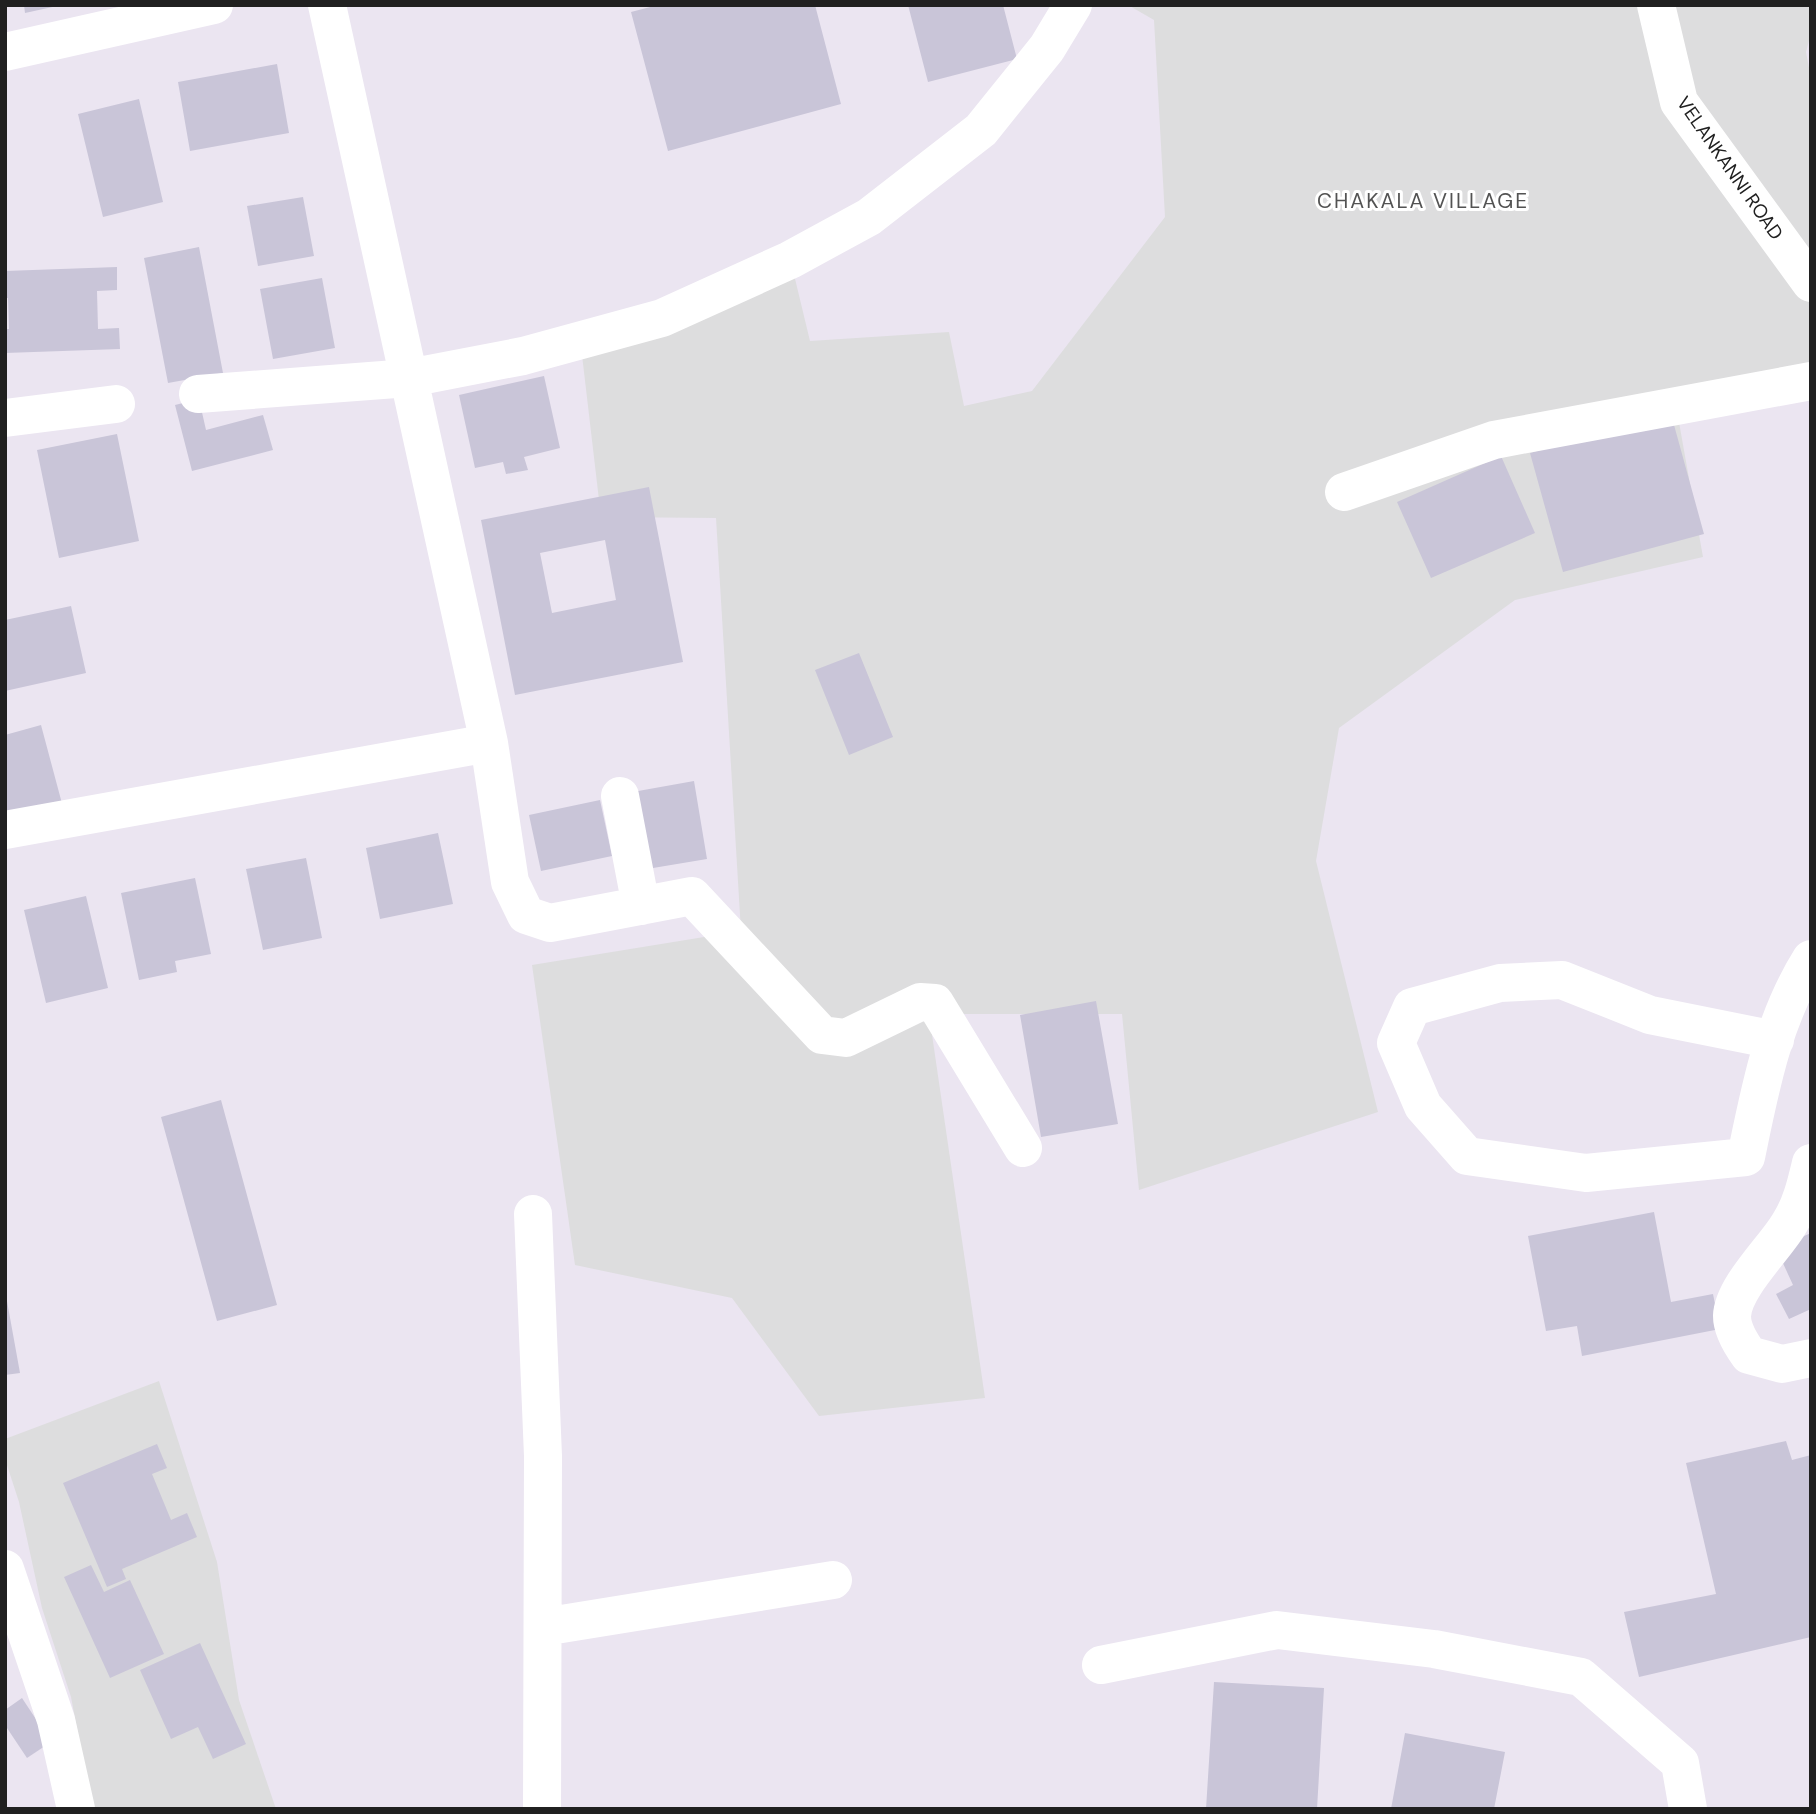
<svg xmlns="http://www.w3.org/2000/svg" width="1816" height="1814" viewBox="0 0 1816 1814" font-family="'DM Sans',sans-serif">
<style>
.residential{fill:#ddddde}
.building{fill:#c9c5d8;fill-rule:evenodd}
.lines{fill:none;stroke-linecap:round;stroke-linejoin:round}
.minor{stroke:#fff;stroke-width:38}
.labels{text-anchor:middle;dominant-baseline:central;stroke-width:6;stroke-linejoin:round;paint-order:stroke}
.street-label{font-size:19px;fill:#202020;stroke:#fff}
.neighbourhood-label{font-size:21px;letter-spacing:2px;fill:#535353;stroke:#fff}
</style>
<rect width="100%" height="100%" fill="#ebe5f1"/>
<!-- residential -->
<path class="residential" d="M1128,5H1811V33L1806,52L1811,78V370L1677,411L1703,557L1515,600L1339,728L1316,861L1378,1112L1139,1190L1122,1014H929L985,1398L819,1416L732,1298L575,1265L532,965L741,931L716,518L601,517L582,355L790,258L810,341L949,332L964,406L1032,391L1165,217L1154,20Z
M159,1381L217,1562L239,1700L276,1809H92L71,1697L42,1608L19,1502L5,1459V1439Z"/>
<!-- building -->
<path class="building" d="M24,5H57V6L25,13Z
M658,5H815L841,104L668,151L631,12Z
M908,5H1003L1017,59L928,82Z
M277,64L289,133L190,151L178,82Z
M139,99L163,202L103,217L78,114Z
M303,197L314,256L258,266L247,206Z
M199,247L223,373L168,383L144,258Z
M117,267V290L97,291L98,329L119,328L120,349L5,353V329H9L8,298H5V271Z
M322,278L335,348L273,359L260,289Z
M544,376L560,448L524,457L528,470L506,474L503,462L475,468L459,395Z
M199,399L206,430L263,415L273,450L192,471L175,405Z
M1671,414L1704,534L1563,572L1530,453Z
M117,434L139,541L59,558L37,450Z
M1501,456L1535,533L1431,578L1397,502Z
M649,487L683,662L515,695L481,520ZM605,540L616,600L552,613L540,553Z
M71,606L86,673L5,691V620Z
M859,653L893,737L849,755L815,670Z
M41,725L64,811L5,812V735Z
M694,781L707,859L641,870L627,793Z
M600,800L612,856L541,871L529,815Z
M438,833L453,904L380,919L366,848Z
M306,858L322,938L263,950L246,869Z
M195,878L211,954L175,961L177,972L139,980L121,893Z
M86,896L108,988L46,1003L24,910Z
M1096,1001L1118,1124L1041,1137L1020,1015Z
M221,1100L277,1305L217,1321L161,1117Z
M1654,1212L1671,1302L1713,1294L1720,1329L1582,1356L1577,1326L1546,1331L1528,1236Z
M1811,1233V1309L1789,1319L1776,1294L1793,1285L1776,1248Z
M5,1290L20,1373L5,1375Z
M1786,1441L1792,1460L1811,1455V1637L1639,1677L1624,1612L1716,1594L1686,1463Z
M157,1444L167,1468L152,1474L171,1520L187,1513L197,1537L122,1569L126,1579L107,1587L63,1483Z
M91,1565L104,1592L130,1580L164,1654L110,1678L64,1577Z
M200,1643L246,1744L213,1759L198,1727L171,1739L140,1670Z
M1214,1682L1324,1688L1317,1809H1206Z
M22,1698L51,1742L27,1758L5,1725V1710Z
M1405,1733L1505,1752L1494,1809H1391Z"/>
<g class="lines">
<!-- minor -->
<path class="minor" d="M1656,5L1679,102L1811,283
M5,52L214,5
M198,394L409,378L523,356L662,318L790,260L869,217L981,130L1047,48L1073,5
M5,418L116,404
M1344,492L1494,440L1811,381
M489,743L510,882L526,915L550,923L692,896L822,1035L846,1038L920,1002L935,1003L1023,1148
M620,796L641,906
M5,830L489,743L327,5
M1775,1040L1650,1015L1562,980L1500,983L1412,1007L1396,1043L1423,1106L1467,1156L1586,1173L1746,1157C1760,1089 1773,1019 1811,959
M1811,1163C1806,1184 1801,1206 1789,1224C1775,1248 1733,1287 1732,1316C1732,1330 1741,1344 1749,1355L1782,1364L1811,1358
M533,1214L543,1456L542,1809
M5,1569L56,1720L76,1809
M543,1627L833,1580
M1101,1665L1277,1630L1434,1649L1581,1677L1680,1763L1688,1809"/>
</g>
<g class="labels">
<!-- street labels -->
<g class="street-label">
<text transform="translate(1730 168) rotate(55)">VELANKANNI ROAD</text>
</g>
<!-- neighbourhood labels -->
<g class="neighbourhood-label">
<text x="1423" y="201">CHAKALA VILLAGE</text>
</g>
</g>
<!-- border -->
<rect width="1816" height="1814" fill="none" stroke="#202020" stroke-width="14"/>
</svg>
